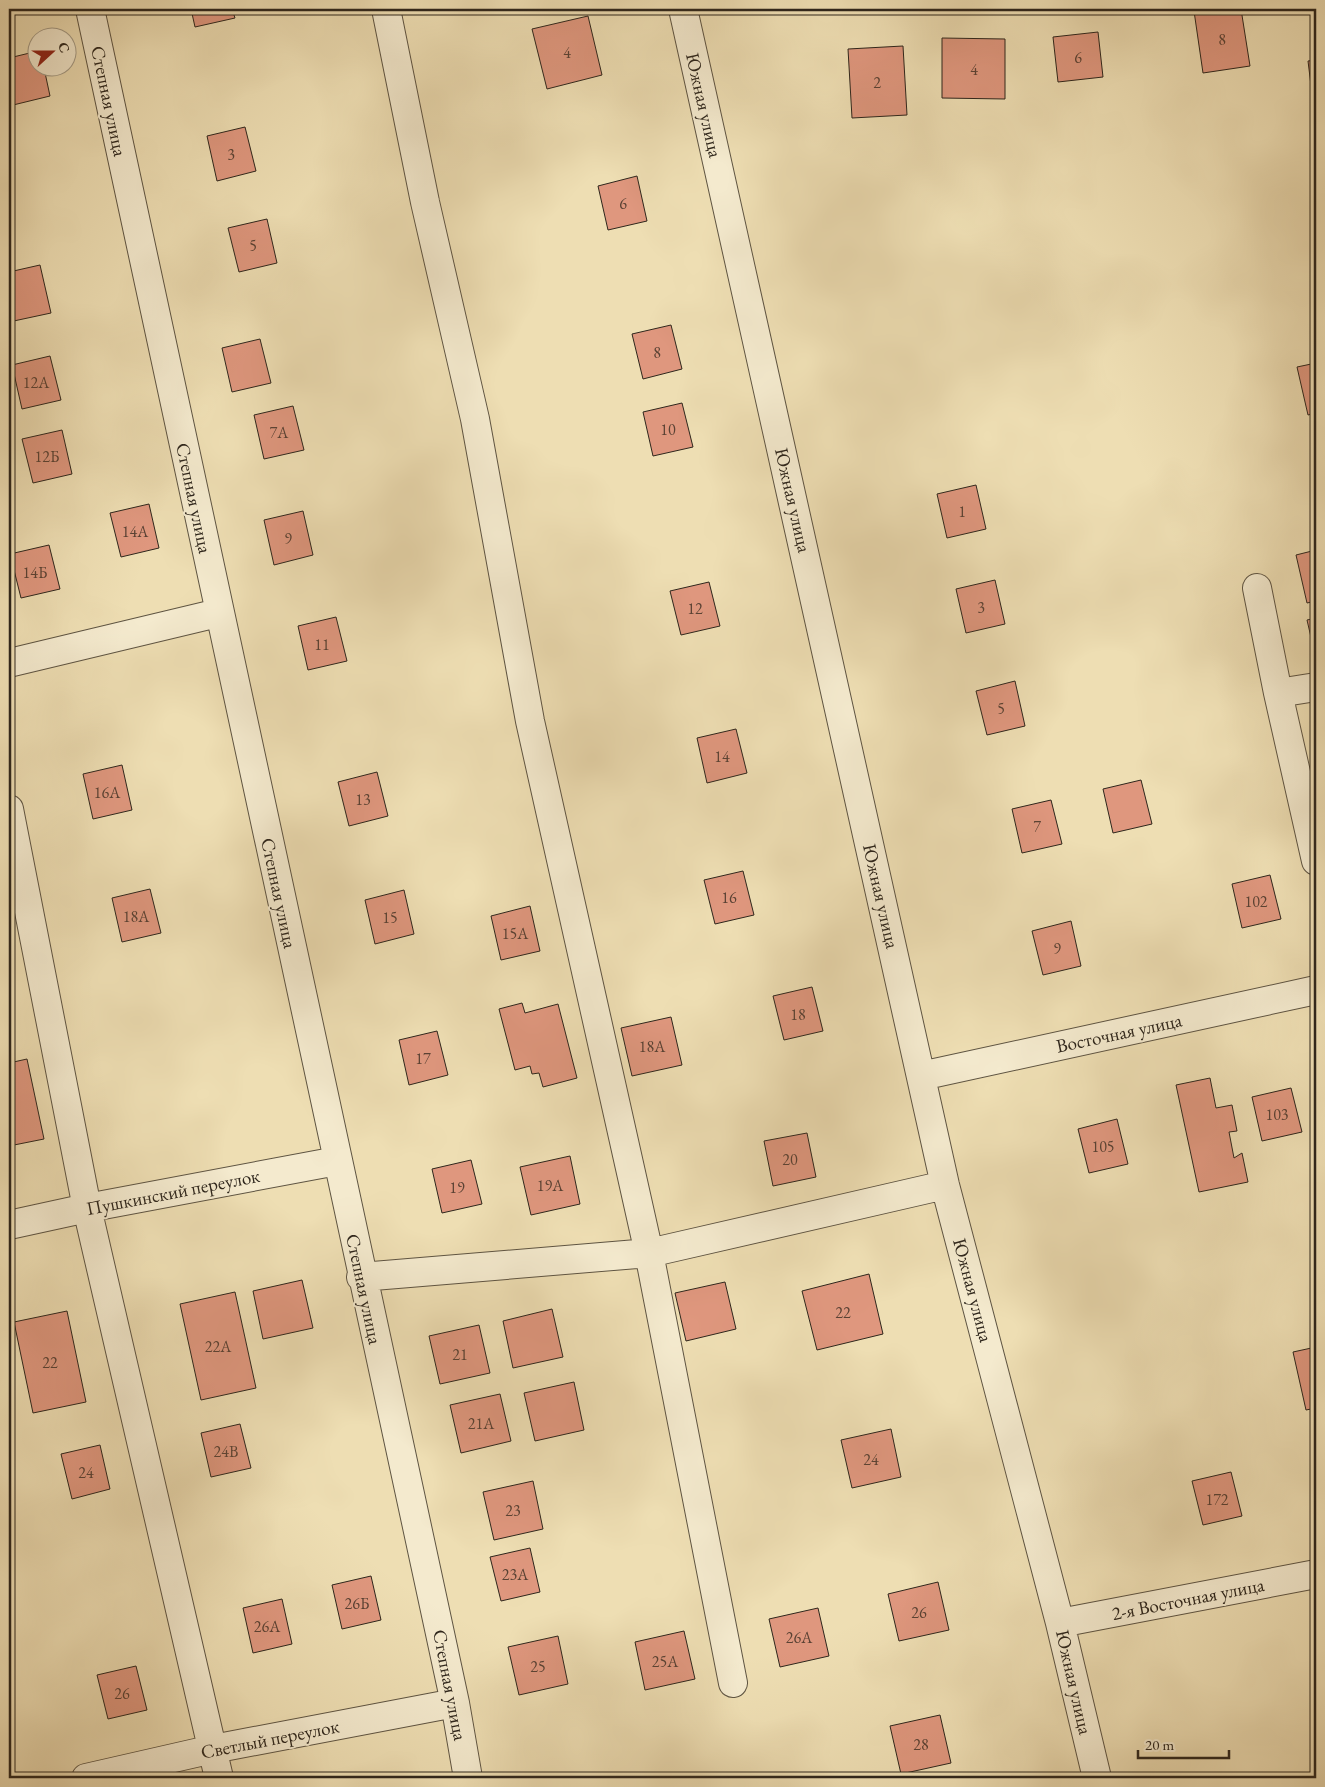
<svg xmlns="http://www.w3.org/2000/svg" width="1325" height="1787" viewBox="0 0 1325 1787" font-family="'EB Garamond',serif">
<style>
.building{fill:#df977e;stroke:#2e261c}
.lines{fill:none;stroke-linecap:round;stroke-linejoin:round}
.minor-casing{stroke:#5e5442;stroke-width:30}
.minor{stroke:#f4eace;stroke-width:28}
.labels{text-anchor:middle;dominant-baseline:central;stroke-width:4;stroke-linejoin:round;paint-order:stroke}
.number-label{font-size:16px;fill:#5a4234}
.street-label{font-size:19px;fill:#2e261c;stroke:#f4eace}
</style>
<rect width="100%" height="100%" fill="#eedeb3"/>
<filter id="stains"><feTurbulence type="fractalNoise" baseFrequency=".004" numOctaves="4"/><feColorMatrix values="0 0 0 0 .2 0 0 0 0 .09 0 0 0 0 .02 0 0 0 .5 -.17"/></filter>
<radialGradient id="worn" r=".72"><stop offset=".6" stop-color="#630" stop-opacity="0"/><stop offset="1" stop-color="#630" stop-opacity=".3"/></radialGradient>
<!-- building -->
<path class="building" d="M191,9H232L235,18L195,27Z
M1210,9H1241L1250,66L1203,73L1194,11Z
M588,16L602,75L547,89L532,29Z
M1098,32L1103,77L1058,82L1053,37Z
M942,38L1005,39V99L942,98Z
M903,46L907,115L852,118L848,49Z
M38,51V68H44L50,96L9,106V58Z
M1316,60V117L1315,118L1308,61Z
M245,127L256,171L217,181L207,136Z
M637,176L647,221L608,230L598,186Z
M267,219L277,263L239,272L228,228Z
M40,265L51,313L9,322V272Z
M671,325L682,369L643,379L632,334Z
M260,339L271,383L232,392L222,348Z
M50,356L61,400L22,409L12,365Z
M1316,363V413L1308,415L1297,367Z
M682,403L693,447L653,456L643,412Z
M293,406L304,450L264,459L254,415Z
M62,430L72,474L33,483L22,439Z
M976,485L986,529L947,538L937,494Z
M149,504L159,548L121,557L110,513Z
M303,511L313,555L274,565L264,520Z
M49,545L60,589L21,598L10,554Z
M1316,550V601L1307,603L1296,555Z
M995,580L1005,624L966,633L956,589Z
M709,582L720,626L681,635L670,591Z
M336,617L347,661L308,670L298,626Z
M1316,618V659L1307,620Z
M1015,681L1025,726L987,735L976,691Z
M736,729L747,773L707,783L697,738Z
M122,765L132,810L93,819L83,774Z
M377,772L388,816L349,826L338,782Z
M1141,780L1152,824L1113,833L1103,789Z
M1051,800L1062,844L1022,853L1012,809Z
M743,871L754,915L715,924L704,880Z
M1270,875L1281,919L1242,928L1232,884Z
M150,889L161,933L122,942L112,898Z
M404,890L414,934L375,944L365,900Z
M530,906L540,951L501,960L491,916Z
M1071,921L1081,966L1043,975L1032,931Z
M812,987L823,1031L784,1040L773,996Z
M522,1003L525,1013L558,1004L577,1078L543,1087L539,1073L532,1074L530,1066L515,1070L499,1009Z
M671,1017L682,1065L632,1076L621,1028Z
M437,1031L448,1075L409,1085L399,1040Z
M27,1059L44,1139L9,1146V1063Z
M1210,1078L1216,1108L1232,1105L1237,1131L1229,1132L1234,1158L1242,1153L1248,1182L1199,1192L1176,1085Z
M1291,1088L1302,1132L1262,1141L1252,1097Z
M1117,1119L1128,1164L1089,1173L1078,1129Z
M807,1133L816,1177L773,1186L764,1141Z
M570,1156L580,1204L531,1215L520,1167Z
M471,1160L482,1204L442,1213L432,1169Z
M869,1274L883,1334L817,1350L802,1291Z
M302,1280L313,1328L263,1339L253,1291Z
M725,1282L736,1329L686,1341L675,1293Z
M235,1292L256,1388L201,1400L180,1304Z
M552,1309L563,1357L513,1368L503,1321Z
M67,1311L86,1402L33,1413L14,1322Z
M479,1325L490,1373L440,1384L429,1336Z
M1316,1347V1408L1306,1410L1293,1352Z
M574,1382L584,1430L535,1441L524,1393Z
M500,1394L511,1441L461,1453L450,1405Z
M240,1424L251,1468L211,1477L201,1433Z
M891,1429L901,1477L852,1488L841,1440Z
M100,1445L110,1489L72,1499L61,1454Z
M1231,1472L1242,1516L1203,1525L1192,1481Z
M533,1481L543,1529L494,1540L483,1492Z
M530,1548L540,1592L501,1601L490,1557Z
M371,1576L381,1620L342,1629L332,1585Z
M938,1582L949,1630L899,1641L888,1594Z
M282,1599L292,1644L253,1653L243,1608Z
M818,1608L829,1656L780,1667L769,1619Z
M684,1631L695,1679L645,1690L635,1642Z
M558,1636L568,1684L519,1695L508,1647Z
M136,1666L147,1710L108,1719L97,1675Z
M940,1715L951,1763L901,1774L890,1726Z"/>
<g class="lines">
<!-- minor casing -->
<g class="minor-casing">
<path id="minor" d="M90,9L455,1703L468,1778
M386,9L425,202L475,419L530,721L649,1253L733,1683
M683,9L945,1185L1060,1623L1097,1778
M1257,588L1278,693L1316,861
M9,663L218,613
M1278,693L1316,687
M9,809L87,1208L219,1778
M921,1076L1316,990
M9,1225L87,1208L337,1161
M361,1277L649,1253L945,1185
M1060,1623L1316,1574
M86,1778L213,1749L455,1703"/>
</g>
<!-- minor -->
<use href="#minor" class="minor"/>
</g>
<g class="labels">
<!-- number labels -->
<g class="number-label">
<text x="1222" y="39">8</text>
<text x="567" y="52">4</text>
<text x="1078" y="57">6</text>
<text x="974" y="69">4</text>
<text x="877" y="82">2</text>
<text x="231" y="154">3</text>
<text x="623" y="203">6</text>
<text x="253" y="245">5</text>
<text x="657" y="352">8</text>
<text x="36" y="382">12А</text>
<text x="668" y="429">10</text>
<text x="279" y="432">7А</text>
<text x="47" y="456">12Б</text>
<text x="962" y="511">1</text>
<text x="135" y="531">14А</text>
<text x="288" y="538">9</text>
<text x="35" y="572">14Б</text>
<text x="981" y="607">3</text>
<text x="695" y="608">12</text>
<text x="322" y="644">11</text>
<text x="1001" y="708">5</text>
<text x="722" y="756">14</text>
<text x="107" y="792">16А</text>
<text x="363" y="799">13</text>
<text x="1037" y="826">7</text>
<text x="729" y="897">16</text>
<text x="1256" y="901">102</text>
<text x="136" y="916">18А</text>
<text x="390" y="917">15</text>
<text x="515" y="933">15А</text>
<text x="1057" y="948">9</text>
<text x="798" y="1014">18</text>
<text x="652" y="1046">18А</text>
<text x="423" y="1058">17</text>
<text x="1277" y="1114">103</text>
<text x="1103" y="1146">105</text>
<text x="790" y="1159">20</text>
<text x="550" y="1185">19А</text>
<text x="457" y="1187">19</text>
<text x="843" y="1312">22</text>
<text x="218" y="1346">22А</text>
<text x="460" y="1354">21</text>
<text x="50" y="1362">22</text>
<text x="481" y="1423">21А</text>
<text x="226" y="1451">24В</text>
<text x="871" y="1459">24</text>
<text x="86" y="1472">24</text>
<text x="1217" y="1499">172</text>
<text x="513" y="1510">23</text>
<text x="515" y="1574">23А</text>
<text x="357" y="1603">26Б</text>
<text x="919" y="1612">26</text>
<text x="267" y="1626">26А</text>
<text x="799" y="1637">26А</text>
<text x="665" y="1661">25А</text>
<text x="538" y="1666">25</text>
<text x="122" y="1693">26</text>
<text x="921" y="1744">28</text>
</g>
<!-- street labels -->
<g class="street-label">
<text transform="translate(109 101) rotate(78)">Степная улица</text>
<text transform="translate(704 105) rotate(77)">Южная улица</text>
<text transform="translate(194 498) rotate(78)">Степная улица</text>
<text transform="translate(793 500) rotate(77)">Южная улица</text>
<text transform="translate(279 893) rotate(78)">Степная улица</text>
<text transform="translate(881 896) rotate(77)">Южная улица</text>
<text transform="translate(1119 1033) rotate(-12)">Восточная улица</text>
<text transform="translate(173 1192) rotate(-11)">Пушкинский переулок</text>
<text transform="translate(364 1289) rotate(78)">Степная улица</text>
<text transform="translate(973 1290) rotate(75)">Южная улица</text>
<text transform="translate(1188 1599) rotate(-11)">2-я Восточная улица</text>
<text transform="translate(1074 1682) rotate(77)">Южная улица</text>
<text transform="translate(450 1685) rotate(79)">Степная улица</text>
<text transform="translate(270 1739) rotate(-11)">Светлый переулок</text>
</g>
</g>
<!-- margin -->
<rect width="1325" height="1787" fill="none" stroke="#eedeb3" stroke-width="30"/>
<rect x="10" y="10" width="1305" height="1767" fill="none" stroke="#2e261c" stroke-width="2.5"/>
<rect x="15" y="15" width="1295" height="1757" fill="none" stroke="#2e261c"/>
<!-- north arrow -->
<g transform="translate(52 52) rotate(69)"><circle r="24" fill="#f4eace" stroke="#a59c87"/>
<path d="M0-4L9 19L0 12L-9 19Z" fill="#8f2418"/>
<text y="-8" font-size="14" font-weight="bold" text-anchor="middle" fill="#2e261c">С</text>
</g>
<!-- scale -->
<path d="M1138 1750v8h91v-8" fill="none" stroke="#2e261c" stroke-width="2.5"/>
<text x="1145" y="1750" font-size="15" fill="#2e261c" stroke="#f4eace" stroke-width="4" paint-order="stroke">20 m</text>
<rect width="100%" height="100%" filter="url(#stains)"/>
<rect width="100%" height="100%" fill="url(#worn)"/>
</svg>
